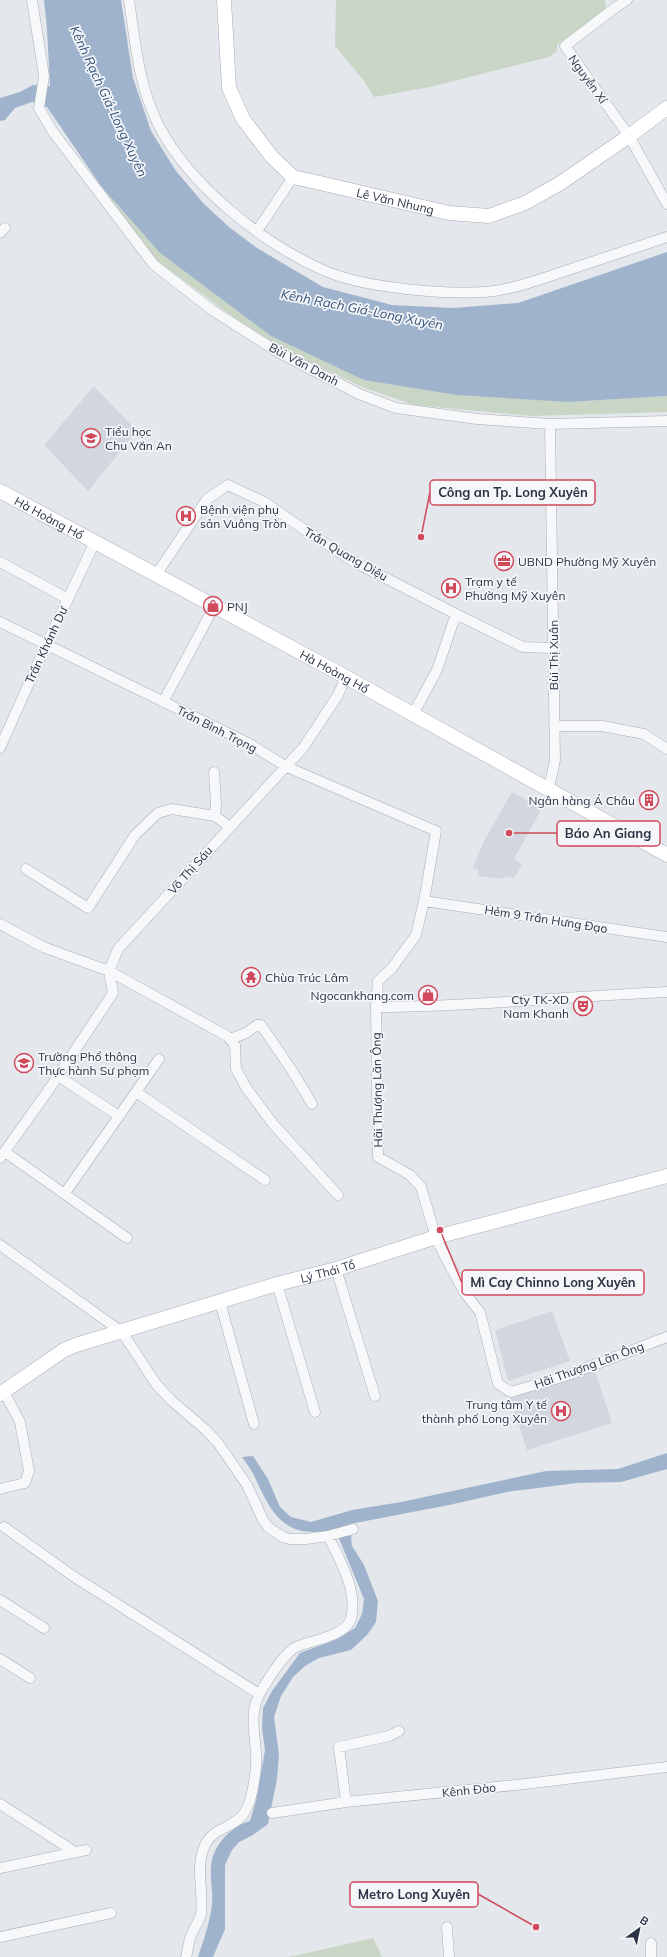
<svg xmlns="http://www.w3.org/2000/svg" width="667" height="1957" viewBox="0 0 667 1957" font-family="Mulish,sans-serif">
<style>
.built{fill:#d2d6de}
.green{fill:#c9d6c5}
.water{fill:#9fb4cc}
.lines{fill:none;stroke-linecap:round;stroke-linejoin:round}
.street-casing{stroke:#a9aeb7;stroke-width:11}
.secondary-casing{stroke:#a9aeb7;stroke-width:15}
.street{stroke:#f7f8fa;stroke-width:10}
.secondary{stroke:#fff;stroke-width:14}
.labels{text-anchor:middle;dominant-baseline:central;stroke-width:3.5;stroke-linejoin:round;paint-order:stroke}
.street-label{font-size:12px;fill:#2b3445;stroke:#f4f6f9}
.poi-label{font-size:12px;fill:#2b3445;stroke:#f4f6f9;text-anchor:start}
.water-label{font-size:13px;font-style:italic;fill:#34527a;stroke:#f4f6f9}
.leader{fill:none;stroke:#d1495b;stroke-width:1.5}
.callout-dot{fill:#d1495b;stroke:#f4f6f9;stroke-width:1.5}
.callout{fill:#f4f6f9;stroke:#d1495b;stroke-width:1.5}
.callout-label{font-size:13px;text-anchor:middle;font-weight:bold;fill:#2b3445}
</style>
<rect width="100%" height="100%" fill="#e4e7ec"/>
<!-- built -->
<path class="built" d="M94,386L137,431L88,491L44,445Z
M512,792L542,808L514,859L522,864L514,878L505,876L504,879L478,876V870L473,867L483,843Z
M552,1311L570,1361L508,1381L495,1330Z
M595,1371L612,1423L527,1450L510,1398Z"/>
<!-- green -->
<path class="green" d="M336,0H605L606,9L557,45V51L549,57L430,87L374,97L364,81L335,46Z
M101,186L159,252L569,402L667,396V412L532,416L414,405L362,387L269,343L156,260Z
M373,1938L382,1957H287L298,1955Z"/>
<!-- water -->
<path class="water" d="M44,0H121L133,78L151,131L176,171L204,204L229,227L257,248L323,287L392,305L453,308L518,303L667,252V396L569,402L457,395L364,380L271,336L159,252L101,186L47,107L32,102L15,108L5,120L0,121V98L20,92L33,85L50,86L47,29Z
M667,1453V1469L621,1482L577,1483L507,1492L449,1505L350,1524L352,1546L364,1565L378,1601L376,1622L367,1635L351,1650L319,1658L305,1666L293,1677L281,1696L274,1717L279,1754L277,1779L268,1824L253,1835L239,1842L232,1850L225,1865V1929L213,1957H198C204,1939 210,1922 212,1904C213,1892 210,1879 211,1867C212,1846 231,1826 250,1821L256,1801L265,1750L262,1728L263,1708L272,1691L300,1653L337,1639L355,1628L362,1614L364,1599L336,1531C325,1531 312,1533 302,1531C276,1525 267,1502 256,1480C253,1472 247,1464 242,1457L253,1456L268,1479L280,1507L291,1517L311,1522L352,1510L401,1502L546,1471L618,1469Z"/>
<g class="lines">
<!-- street casing -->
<g class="street-casing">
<path id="street" d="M32,0L44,76L39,108L53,132L154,265L212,310L278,352L359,394L396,408L477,419L550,424L667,421
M129,0C135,42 139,86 158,124C188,184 262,243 323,270C362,288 451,296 494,291C517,288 541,279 562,272C597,260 632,249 667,237
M627,0L616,7L565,46L629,136L667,204
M257,231L293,177
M0,233L5,228
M0,562L68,599
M156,575L207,499L228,485L264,502L308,532L356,563L456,614L523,647L552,648
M0,622L248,743L287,767L436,831L424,901L416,935L392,968L378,981L376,1007L378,1157L410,1175L421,1187L437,1241L464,1292L480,1312L498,1384L511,1392L568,1375L667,1337
M163,702L214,607
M413,714L437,670L456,614
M554,726H602L644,734L667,749
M0,748L46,645L95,542
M214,772L216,804L215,816
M549,788L555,760L550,424
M26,869L88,908L135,835L158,813L172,809L215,816L230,827
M424,901L667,937
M0,924L43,947L109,971L227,1036L235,1045L236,1069L247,1089L273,1124L338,1195
M109,971L118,949L303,748L338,695L346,677
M376,1007C473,1007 570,996 667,992
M230,1039L246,1033L257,1025H261L293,1072L312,1104
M58,1076L119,1116
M136,1092L265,1180
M5,1152L127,1238
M0,1158L50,1088L113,993L109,971
M65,1193L159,1059
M0,1245L122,1332L156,1384L172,1401L206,1430L218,1443L247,1485L263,1520L268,1527L283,1537L290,1539H306L328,1536
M336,1269L375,1396
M277,1284L315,1412
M220,1302L254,1424
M0,1489L25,1483L29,1471L20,1422L4,1392
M4,1527L73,1576L259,1694
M0,1600L44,1628
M0,1659L30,1678
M346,1802L339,1747L389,1736L399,1731
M0,1804L75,1852
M272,1813L346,1802L516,1785L667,1767
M0,1868L86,1850
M447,1927L449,1957
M0,1937L111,1913
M651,1943V1957
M186,1957C188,1950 188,1943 191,1936C193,1929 199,1922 201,1914C204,1888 194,1867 206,1843C214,1829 229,1828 240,1818C248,1811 251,1798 253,1788C255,1777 257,1766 256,1755C255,1734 249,1712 260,1693C267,1681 284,1653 296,1647C309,1641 346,1636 351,1619C358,1591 340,1560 328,1536L353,1529"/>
</g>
<!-- secondary casing -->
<g class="secondary-casing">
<g id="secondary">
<path id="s1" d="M224,0L229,88L243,119L272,157L293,177L307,180L449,213L489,216L525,203L559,184L629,136L667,108"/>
<path id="s2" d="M0,491L335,671L667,855"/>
<path id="s3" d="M0,1394L64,1350L76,1345L277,1284L336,1269L436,1237L667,1176"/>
</g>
</g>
<!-- street -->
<use href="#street" class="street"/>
<!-- secondary -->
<use href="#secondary" class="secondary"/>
</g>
<!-- icons -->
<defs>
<g id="school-ring" transform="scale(1)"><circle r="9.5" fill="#f4f6f9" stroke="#d1495b" stroke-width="1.5"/><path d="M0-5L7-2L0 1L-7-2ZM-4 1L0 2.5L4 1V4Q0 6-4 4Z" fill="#d1495b"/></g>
<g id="hospital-ring" transform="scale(1)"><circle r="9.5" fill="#f4f6f9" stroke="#d1495b" stroke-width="1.5"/><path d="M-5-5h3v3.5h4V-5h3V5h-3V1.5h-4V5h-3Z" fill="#d1495b"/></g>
<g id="office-ring" transform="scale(1)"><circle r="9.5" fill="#f4f6f9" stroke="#d1495b" stroke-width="1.5"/><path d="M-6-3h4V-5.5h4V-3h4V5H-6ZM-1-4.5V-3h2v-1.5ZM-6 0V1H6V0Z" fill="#d1495b"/></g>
<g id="shop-ring" transform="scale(1)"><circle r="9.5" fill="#f4f6f9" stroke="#d1495b" stroke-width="1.5"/><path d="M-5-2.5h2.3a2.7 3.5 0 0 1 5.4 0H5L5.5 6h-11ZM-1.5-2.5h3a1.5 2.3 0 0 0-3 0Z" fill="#d1495b"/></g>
<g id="building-ring" transform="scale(1)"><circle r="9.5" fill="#f4f6f9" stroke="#d1495b" stroke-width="1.5"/><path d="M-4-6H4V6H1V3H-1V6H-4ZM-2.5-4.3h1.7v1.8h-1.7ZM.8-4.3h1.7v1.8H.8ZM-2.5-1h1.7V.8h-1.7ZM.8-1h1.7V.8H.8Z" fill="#d1495b"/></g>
<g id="temple-ring" transform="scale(1)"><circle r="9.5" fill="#f4f6f9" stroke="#d1495b" stroke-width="1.5"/><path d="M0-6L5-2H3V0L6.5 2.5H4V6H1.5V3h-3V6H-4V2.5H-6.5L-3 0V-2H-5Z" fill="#d1495b"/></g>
<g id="theatre-ring" transform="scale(1)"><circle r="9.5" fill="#f4f6f9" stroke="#d1495b" stroke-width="1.5"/><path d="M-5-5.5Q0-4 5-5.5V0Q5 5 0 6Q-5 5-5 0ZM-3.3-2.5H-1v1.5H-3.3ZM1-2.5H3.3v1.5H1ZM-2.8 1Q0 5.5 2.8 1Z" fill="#d1495b"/></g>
</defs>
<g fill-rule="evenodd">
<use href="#school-ring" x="91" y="438"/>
<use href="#hospital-ring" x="186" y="516"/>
<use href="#office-ring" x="504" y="561"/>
<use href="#hospital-ring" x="451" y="588"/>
<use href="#shop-ring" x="213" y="606"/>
<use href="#building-ring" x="649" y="800"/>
<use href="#temple-ring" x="251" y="977"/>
<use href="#shop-ring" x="428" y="995"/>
<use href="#theatre-ring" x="583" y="1006"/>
<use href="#school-ring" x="24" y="1063"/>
<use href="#hospital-ring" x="561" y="1411"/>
</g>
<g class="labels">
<!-- street labels -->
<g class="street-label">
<text transform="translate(588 79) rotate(54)">Nguyễn Xí</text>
<text stroke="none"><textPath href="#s1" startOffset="304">Lê Văn Nhung</textPath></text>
<text transform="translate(304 364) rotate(28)">Bùi Văn Danh</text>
<text stroke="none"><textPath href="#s2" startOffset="56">Hà Hoàng Hổ</textPath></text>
<text transform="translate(346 554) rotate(30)">Trần Quang Diệu</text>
<text transform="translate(46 645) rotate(-65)">Trần Khánh Dư</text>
<text transform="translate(553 655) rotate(-90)">Bùi Thị Xuân</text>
<text stroke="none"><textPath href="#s2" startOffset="380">Hà Hoàng Hổ</textPath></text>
<text transform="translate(217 729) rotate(27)">Trần Bình Trọng</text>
<text transform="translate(190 870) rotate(-48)">Võ Thị Sáu</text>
<text transform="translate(546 919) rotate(9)">Hẻm 9 Trần Hưng Đạo</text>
<text transform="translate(377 1090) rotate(-91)">Hãi Thượng Lãn Ông</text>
<text stroke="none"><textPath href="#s3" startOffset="353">Lý Thái Tổ</textPath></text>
<text transform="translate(589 1365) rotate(-20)">Hãi Thượng Lãn Ông</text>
<text transform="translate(469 1790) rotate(-6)">Kênh Đào</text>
</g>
<!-- poi labels -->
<g class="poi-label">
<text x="105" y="431">Tiểu học<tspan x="105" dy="14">Chu Văn An</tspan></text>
<text x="200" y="509">Bệnh viện phụ<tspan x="200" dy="14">sản Vuông Tròn</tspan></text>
<text x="518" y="561">UBND Phường Mỹ Xuyên</text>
<text x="465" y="581">Trạm y tế<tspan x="465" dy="14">Phường Mỹ Xuyên</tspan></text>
<text x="227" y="606">PNJ</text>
<text x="635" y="800" text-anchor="end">Ngân hàng Á Châu</text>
<text x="265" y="977">Chùa Trúc Lâm</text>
<text x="414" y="995" text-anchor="end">Ngocankhang.com</text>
<text x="569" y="999" text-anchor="end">Cty TK-XD<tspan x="569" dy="14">Nam Khanh</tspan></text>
<text x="38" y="1056">Trường Phổ thông<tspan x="38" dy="14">Thực hành Sư phạm</tspan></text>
<text x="547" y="1404" text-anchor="end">Trung tâm Y tế<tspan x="547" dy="14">thành phố Long Xuyên</tspan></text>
</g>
<!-- water labels -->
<g class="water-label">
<text transform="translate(109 101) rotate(65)">Kênh Rạch Giá-Long Xuyên</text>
<text transform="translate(362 309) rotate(11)">Kênh Rạch Giá-Long Xuyên</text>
</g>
</g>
<!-- callouts -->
<path class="leader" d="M421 537L430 492M509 833L557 833M440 1230L462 1283M536 1927L478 1894"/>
<g class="callout-dot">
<circle cx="421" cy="537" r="4"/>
<circle cx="509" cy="833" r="4"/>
<circle cx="440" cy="1230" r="4"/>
<circle cx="536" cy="1927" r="4"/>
</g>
<g class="callout">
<rect x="430" y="480" width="165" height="25" rx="4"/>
<rect x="557" y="821" width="103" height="25" rx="4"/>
<rect x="462" y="1270" width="182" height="25" rx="4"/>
<rect x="350" y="1882" width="128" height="25" rx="4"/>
</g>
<g class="callout-label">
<text x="513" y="497">Công an Tp. Long Xuyên</text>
<text x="608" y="838">Báo An Giang</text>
<text x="553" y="1287">Mì Cay Chinno Long Xuyên</text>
<text x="414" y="1899">Metro Long Xuyên</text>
</g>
<!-- north arrow -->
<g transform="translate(639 1929) rotate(33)" stroke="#f4f6f9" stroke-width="3" paint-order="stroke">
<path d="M0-3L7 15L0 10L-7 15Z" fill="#2b3445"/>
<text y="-6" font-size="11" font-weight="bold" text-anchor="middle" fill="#2b3445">B</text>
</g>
</svg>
